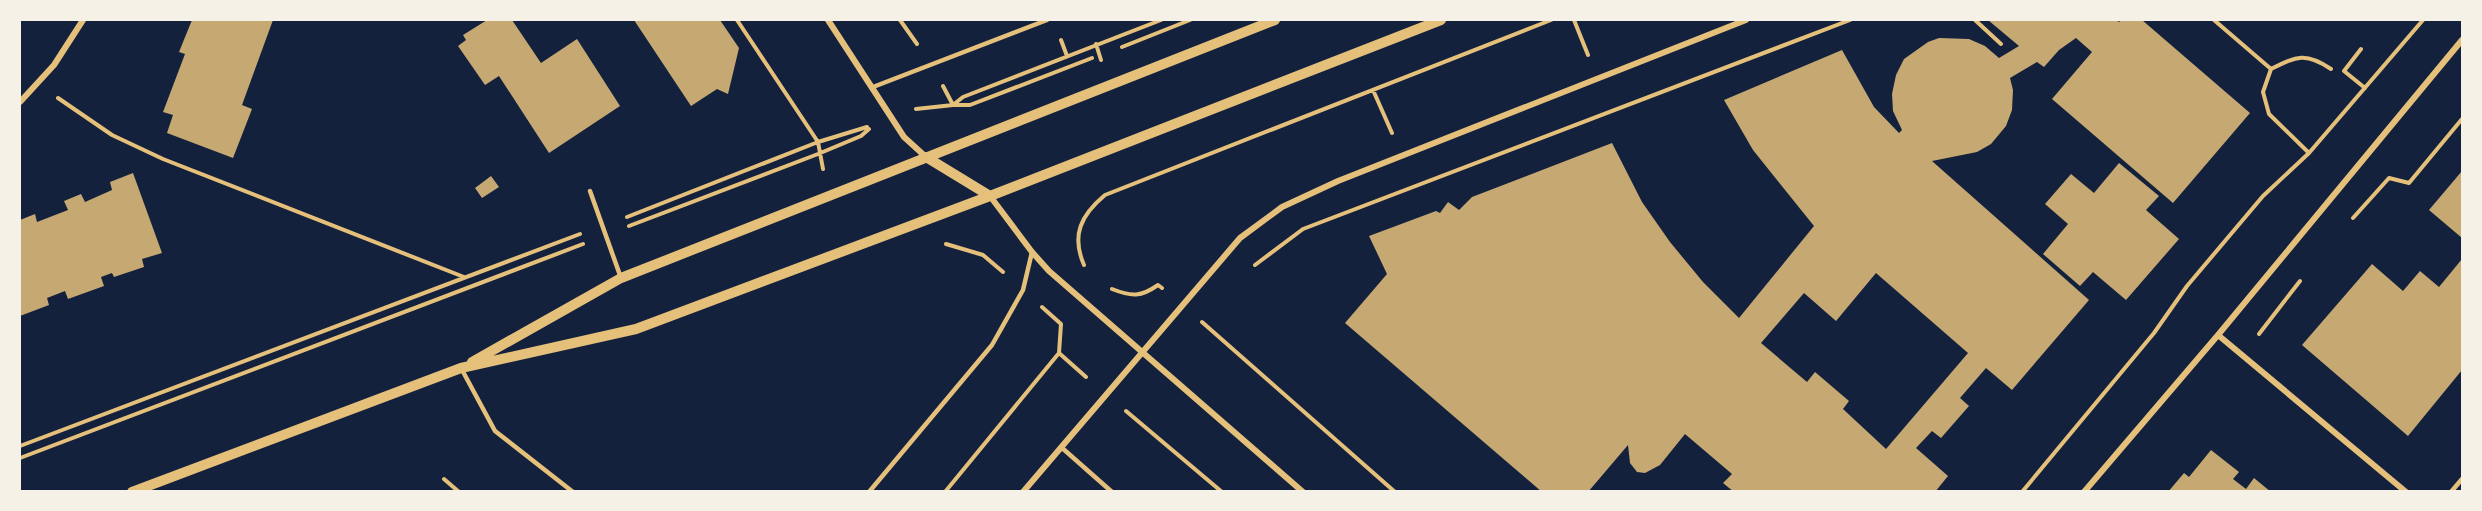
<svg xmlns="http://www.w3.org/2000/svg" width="2482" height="511" viewBox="0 0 2482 511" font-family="'Nunito Sans',sans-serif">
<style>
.building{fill:#c6a872;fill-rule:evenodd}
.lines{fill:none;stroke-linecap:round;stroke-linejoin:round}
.path{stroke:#e5c07b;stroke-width:4}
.service{stroke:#e5c07b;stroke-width:4.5}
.minor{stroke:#e5c07b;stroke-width:6}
.tertiary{stroke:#e5c07b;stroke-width:10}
</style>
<rect width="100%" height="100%" fill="#14213d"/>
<!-- building -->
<path class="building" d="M192,20H273L242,105L252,109L233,158L167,133L173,115L163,112L185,54L179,52Z
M487,20H512L541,63L577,39L620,106L549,153L499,76L485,85L458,46L466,40L463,35Z
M634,20H720L739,48L728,94L717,89L691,106Z
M1988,20H2116L2119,22L2121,20H2142L2250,113L2173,203L2052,99L2092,52L2076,38L2059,50L2044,67L2037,62L2010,78L2013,90L2012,110L2006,126L1991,144L1977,152L1932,161L2089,300L2012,390L1986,368L1960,398L1969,406L1941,438L1932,431L1916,448L1948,476L1935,492H1734L1723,483L1732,474L1685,434L1660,465L1645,473L1637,472L1630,463L1628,445L1588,492H1542L1345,323L1387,274L1369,236L1436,211L1440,213L1448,202L1459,210L1472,197L1612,143L1642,202L1670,242L1703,282L1739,318L1814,226L1753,150L1724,100L1842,50L1874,107L1899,133L1902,130L1893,111L1892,94L1896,75L1904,59L1928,42L1939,38L1969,39L1985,46L1999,58L2019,46ZM1876,273L1968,353L1886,449L1843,409L1849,401L1815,372L1807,382L1761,343L1804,293L1836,321Z
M2119,163L2159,196L2146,210L2179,239L2126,300L2093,272L2080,286L2043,254L2068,224L2045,204L2071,174L2094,193Z
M2462,171V238L2429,210Z
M133,173L162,253L142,259L144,267L114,277L112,273L101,277L104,286L68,299L65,291L47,298L49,305L20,316V220L35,214L37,222L68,210L64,201L81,194L85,202L112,190L110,182Z
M491,176L499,187L482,198L475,188Z
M2462,259V370L2408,436L2302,345L2372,264L2403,291L2420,271L2439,287Z
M2211,450L2239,472L2233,479L2246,489L2254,478L2271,492H2168L2184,473L2189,477Z"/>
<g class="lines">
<!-- path -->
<path class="path" d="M737,20L818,142L823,169
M900,20L917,44
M1574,20L1588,55
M1975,20L2001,44
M2214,20L2271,69
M1061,40L1067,56
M1096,44L1101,60
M1122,47L1190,20
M2361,49L2344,71L2365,88
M943,86L953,105H970L1092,58
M1373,90L1392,133
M58,98L112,135L163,159L464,277
M916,109L953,105L963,97L1161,20
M2309,153L2269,114L2263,92L2271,69C2297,56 2306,52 2331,69
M627,217L818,142L867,127
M2353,218L2389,178L2409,183L2462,119
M629,226L818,154L861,136L869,129
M946,244L983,255L1003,272
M1084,265C1071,235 1081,215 1105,195L1551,20
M1255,265L1303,229L1850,20
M1112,289C1132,297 1141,297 1158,285L1162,288
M1042,307L1061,324L1059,353L1086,377
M1202,322L1395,492
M2259,334L2300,281
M1126,411L1222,492
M20,446L580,234
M20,458L583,244
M444,479L459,492
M945,492L1059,353
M2022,492L2154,333L2187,286L2263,196L2309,153L2423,20"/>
<!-- service -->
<path class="service" d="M873,87L1047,20
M590,191L621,278
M461,368L495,431L573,492
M1061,447L1112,492
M869,492L992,345L1023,290L1032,252
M2451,492L2462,479"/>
<!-- minor -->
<path class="minor" d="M828,20L904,137L926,157
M20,102L54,65L83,20
M990,196L1032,252L1049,271L1303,492
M2218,335L2406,492
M1023,492L1240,238L1282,207L1338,181L1746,20
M2084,492L2218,335L2462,40"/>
<!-- tertiary -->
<path class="tertiary" d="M926,157L990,196
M472,362L621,278L1275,20
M132,492L461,368L636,329L990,196L1441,20"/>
</g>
<!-- border -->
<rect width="2482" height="511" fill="none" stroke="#f6f1e7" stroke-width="42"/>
</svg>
